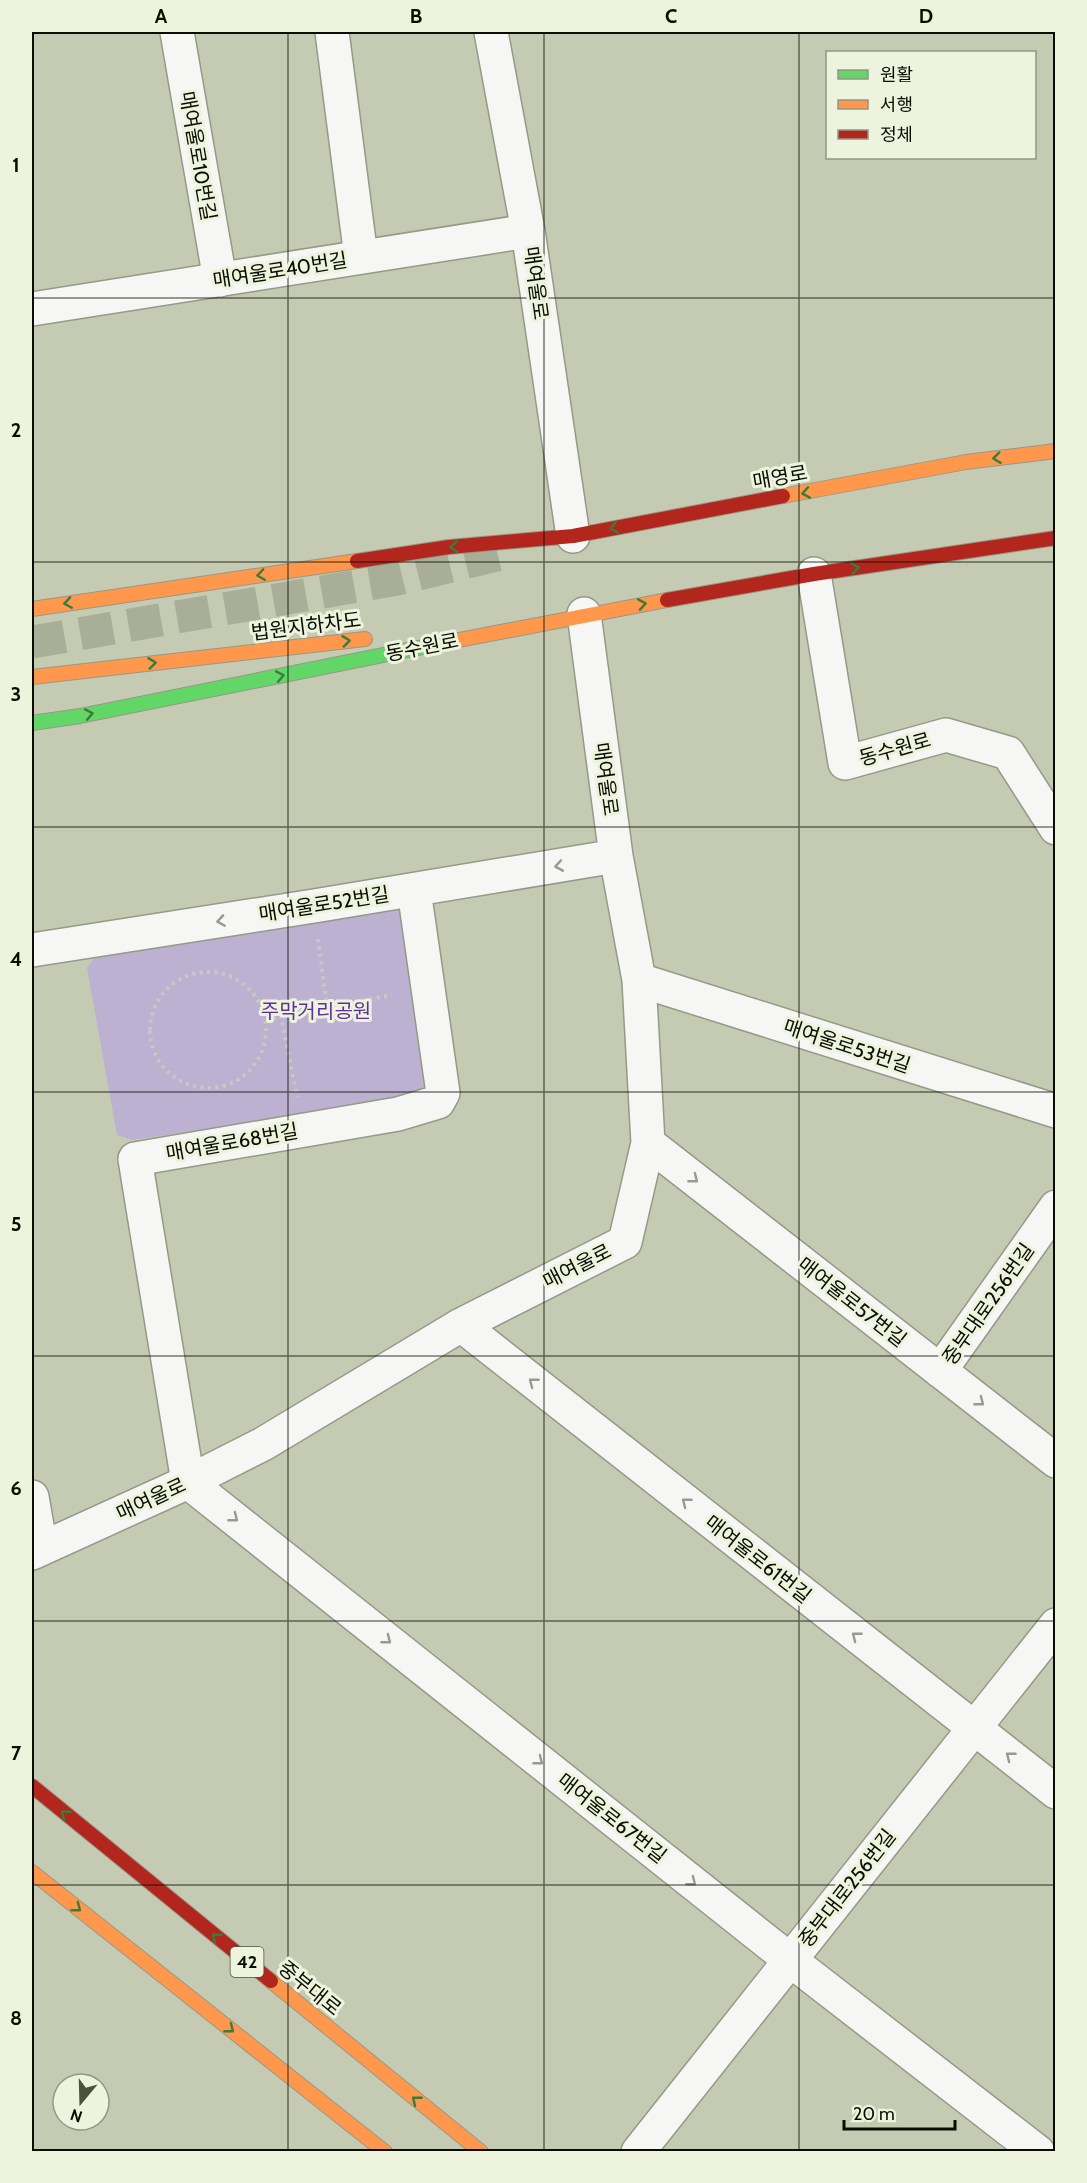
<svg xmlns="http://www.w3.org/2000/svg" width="1087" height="2183" viewBox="0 0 1087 2183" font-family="Cabin,'Noto Sans KR',sans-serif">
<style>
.green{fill:#bcb1d1}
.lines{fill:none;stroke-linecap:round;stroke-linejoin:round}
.secondary-tunnel{stroke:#a9ae98;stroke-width:33;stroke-dasharray:33 16;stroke-linecap:butt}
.street-casing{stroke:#959986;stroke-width:36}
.fast-casing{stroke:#959986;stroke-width:16}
.slow-casing{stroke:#959986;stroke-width:16}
.jam-casing{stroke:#959986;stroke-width:16}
.path{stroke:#c8c9c2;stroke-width:4;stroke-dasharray:3 4.5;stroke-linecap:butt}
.street{stroke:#f6f7f4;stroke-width:33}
.fast{stroke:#63d668;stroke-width:14}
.slow{stroke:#ff974d;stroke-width:14}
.jam{stroke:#b3261e;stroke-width:14}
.oneway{stroke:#3b7c3a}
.oneway2{stroke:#989993}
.grid{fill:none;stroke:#0a0d01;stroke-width:1.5;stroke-opacity:0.55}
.labels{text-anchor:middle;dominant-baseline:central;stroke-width:6;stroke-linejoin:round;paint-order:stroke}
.shield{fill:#edf3dd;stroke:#4e5243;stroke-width:1.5}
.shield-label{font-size:18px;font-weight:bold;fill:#0a0d01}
.street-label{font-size:20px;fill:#0a0d01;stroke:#edf3dd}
.park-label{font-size:20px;fill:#5e309c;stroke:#edf3dd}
.neatline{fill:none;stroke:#0a0d01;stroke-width:2}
.grid-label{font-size:20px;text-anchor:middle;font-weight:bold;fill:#0a0d01}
</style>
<rect width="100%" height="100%" fill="#c5cbb3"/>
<!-- green -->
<path class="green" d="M409,907L432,1095L132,1140L117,1135L87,968L103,946Z"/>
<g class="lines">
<!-- secondary-tunnel -->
<path class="secondary-tunnel" d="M32,642L398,579L513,551"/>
<!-- street casing -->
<g class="street-casing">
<path id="street" d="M177,32L220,280
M332,32L361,257
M491,32L528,231L573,536
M32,309L528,231
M814,574L845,763L946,735L1008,753L1056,828
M414,890L443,1093L438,1102L398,1114L135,1159L188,1482L790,1960L1038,2152
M32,950L314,906L616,856
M639,980L1056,1111
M648,1143L1056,1461
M461,1325L1056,1792
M940,1371L1056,1207
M32,1497L41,1549
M32,1553L188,1482L263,1444L461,1325L625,1242L648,1143L639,980L616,856L584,614
M638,2152L1056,1625"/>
</g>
<!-- fast casing -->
<g class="fast-casing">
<path id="fast" d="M32,723L80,716L428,646"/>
</g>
<!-- slow casing -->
<g class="slow-casing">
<path id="slow" d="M783,496L966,462L1056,451
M32,609L357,561
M428,646L667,600
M32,677L365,639
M32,1872L385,2152
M271,1981L481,2152"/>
</g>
<!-- jam casing -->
<g class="jam-casing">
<path id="jam" d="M357,561L449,547L573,536L783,496
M667,600L814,574L1056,538
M32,1786L271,1981"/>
</g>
<!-- path -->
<path class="path" d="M318,939L327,1007
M150 1030a58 58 0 1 1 116 0a58 58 0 1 1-116 0Z
M281,1016L392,995
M266,1021L281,1016L297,1097"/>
<!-- street -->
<use href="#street" class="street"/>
<!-- fast -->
<use href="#fast" class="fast"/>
<!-- slow -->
<use href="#slow" class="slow"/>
<!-- jam -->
<use href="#jam" class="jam"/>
</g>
<!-- one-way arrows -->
<defs><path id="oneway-chevron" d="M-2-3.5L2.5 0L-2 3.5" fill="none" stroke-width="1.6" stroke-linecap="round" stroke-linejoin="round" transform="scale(1.5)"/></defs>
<g class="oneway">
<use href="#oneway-chevron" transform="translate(997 458) rotate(173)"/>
<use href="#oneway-chevron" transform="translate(806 493) rotate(170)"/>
<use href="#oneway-chevron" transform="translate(614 528) rotate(169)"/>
<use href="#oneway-chevron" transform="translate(454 547) rotate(175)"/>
<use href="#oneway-chevron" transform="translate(855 568) rotate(-8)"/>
<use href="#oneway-chevron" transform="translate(261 575) rotate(172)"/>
<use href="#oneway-chevron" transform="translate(68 603) rotate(171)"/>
<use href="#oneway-chevron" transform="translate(642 604) rotate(-10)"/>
<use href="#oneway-chevron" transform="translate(346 641) rotate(-7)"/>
<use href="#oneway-chevron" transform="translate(152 663) rotate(-7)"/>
<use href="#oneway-chevron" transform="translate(280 676) rotate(-11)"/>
<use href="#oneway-chevron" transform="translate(89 714) rotate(-11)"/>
<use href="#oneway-chevron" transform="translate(65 1814) rotate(-141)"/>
<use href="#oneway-chevron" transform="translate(77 1908) rotate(38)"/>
<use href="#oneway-chevron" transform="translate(216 1937) rotate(-141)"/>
<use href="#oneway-chevron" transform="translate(230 2029) rotate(38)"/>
<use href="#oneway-chevron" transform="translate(416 2100) rotate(-141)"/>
</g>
<g class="oneway2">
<use href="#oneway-chevron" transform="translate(559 866) rotate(170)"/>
<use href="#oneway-chevron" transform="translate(221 921) rotate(171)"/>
<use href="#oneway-chevron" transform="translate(694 1179) rotate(38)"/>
<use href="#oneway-chevron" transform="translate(533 1382) rotate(-142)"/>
<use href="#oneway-chevron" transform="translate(980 1402) rotate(38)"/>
<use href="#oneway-chevron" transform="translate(686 1502) rotate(-142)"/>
<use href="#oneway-chevron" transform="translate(234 1518) rotate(38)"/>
<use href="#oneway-chevron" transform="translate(856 1636) rotate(-142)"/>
<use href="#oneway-chevron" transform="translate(387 1640) rotate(38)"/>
<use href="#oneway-chevron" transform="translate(1010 1756) rotate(-142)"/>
<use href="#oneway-chevron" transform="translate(539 1761) rotate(38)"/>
<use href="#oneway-chevron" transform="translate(692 1882) rotate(38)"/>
</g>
<!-- grid -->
<path class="grid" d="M288,32V2152M544,32V2152M799,32V2152M32,298H1056M32,562H1056M32,827H1056M32,1092H1056M32,1356H1056M32,1621H1056M32,1885H1056"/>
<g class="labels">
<!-- shield labels -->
<rect class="shield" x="230.5" y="1947" width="33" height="30" rx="4.5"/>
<g class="shield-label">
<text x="247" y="1962">42</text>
</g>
<!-- street labels -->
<g class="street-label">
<text transform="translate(198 156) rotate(80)">매여울로10번길</text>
<text transform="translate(280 270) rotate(-9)">매여울로40번길</text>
<text transform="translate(536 283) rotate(82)">매여울로</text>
<text transform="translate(780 477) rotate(-10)">매영로</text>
<text transform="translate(306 626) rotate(-7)">법원지하차도</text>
<text transform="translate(422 647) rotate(-11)">동수원로</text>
<text transform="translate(895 749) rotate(-16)">동수원로</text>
<text transform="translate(606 779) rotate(82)">매여울로</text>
<text transform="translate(324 904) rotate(-9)">매여울로52번길</text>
<text transform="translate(847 1046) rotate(18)">매여울로53번길</text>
<text transform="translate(232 1142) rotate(-10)">매여울로68번길</text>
<text transform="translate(577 1266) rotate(-27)">매여울로</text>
<text transform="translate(852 1302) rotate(38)">매여울로57번길</text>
<text transform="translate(988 1304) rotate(-55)">중부대로256번길</text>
<text transform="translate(151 1499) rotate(-25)">매여울로</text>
<text transform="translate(758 1559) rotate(38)">매여울로61번길</text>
<text transform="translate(612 1818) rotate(38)">매여울로67번길</text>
<text transform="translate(847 1888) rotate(-52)">중부대로256번길</text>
<text transform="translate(310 1988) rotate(39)">중부대로</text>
</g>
<!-- park labels -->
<g class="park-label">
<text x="316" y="1011">주막거리공원</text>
</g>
</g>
<!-- border -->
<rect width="1087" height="2183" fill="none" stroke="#edf3dd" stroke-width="66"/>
<!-- legend -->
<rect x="826" y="51" width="210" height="108" fill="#edf3dd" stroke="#929785" stroke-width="1.5"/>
<rect x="838" y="70" width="30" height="9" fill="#63d668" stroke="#929785" stroke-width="1.5"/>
<text x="880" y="81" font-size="18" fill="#0a0d01">원활</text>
<rect x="838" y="100" width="30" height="9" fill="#ff974d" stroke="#929785" stroke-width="1.5"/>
<text x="880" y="111" font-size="18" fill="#0a0d01">서행</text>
<rect x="838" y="130" width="30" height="9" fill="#b3261e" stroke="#929785" stroke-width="1.5"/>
<text x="880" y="141" font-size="18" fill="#0a0d01">정체</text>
<!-- north arrow -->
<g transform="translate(81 2102) rotate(199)"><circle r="28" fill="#edf3dd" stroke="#929785" stroke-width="1.5"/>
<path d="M0-4.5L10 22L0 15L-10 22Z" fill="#4b503f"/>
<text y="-9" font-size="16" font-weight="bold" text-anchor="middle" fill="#0a0d01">N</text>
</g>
<!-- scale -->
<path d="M844 2120v9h111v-9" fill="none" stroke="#0a0d01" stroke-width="3"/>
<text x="853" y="2120" font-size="18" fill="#0a0d01" stroke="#edf3dd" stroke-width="4.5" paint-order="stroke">20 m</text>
<rect x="33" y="33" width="1021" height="2117" class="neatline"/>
<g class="grid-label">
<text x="161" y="23">A</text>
<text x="416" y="23">B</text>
<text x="671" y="23">C</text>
<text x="926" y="23">D</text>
<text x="16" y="172">1</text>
<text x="16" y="437">2</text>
<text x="16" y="701">3</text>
<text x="16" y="966">4</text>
<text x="16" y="1231">5</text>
<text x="16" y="1495">6</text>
<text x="16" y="1760">7</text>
<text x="16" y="2025">8</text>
</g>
</svg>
